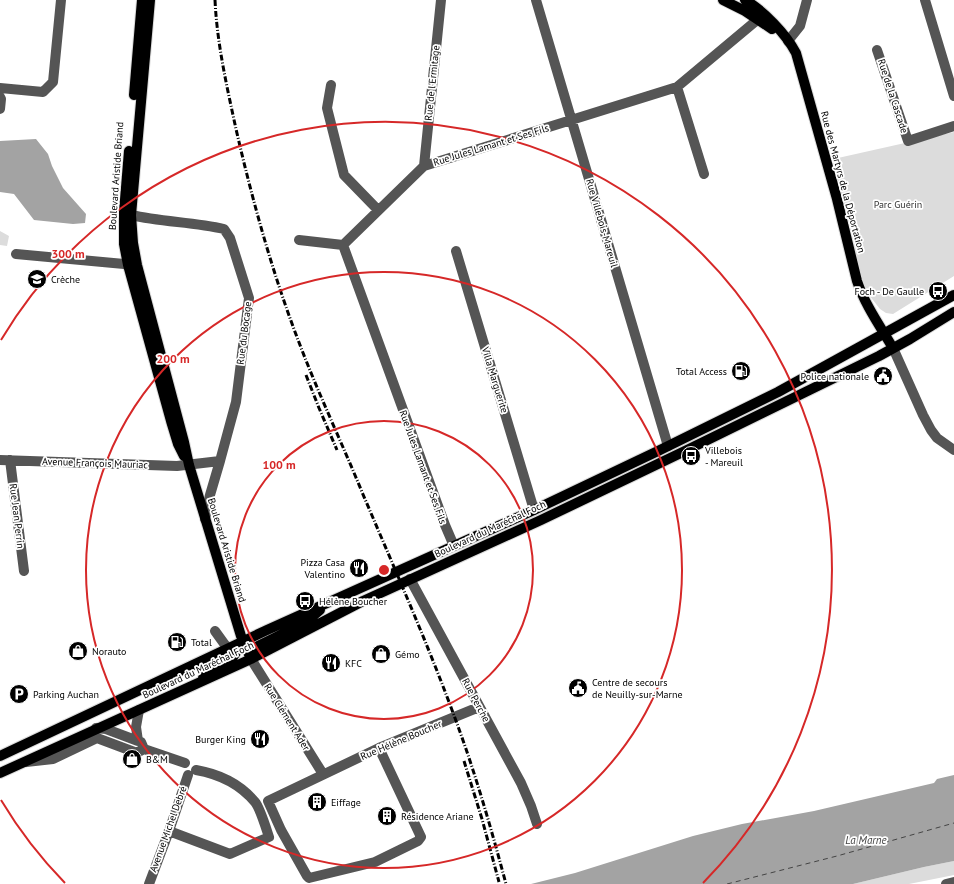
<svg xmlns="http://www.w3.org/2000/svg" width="954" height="884" viewBox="0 0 954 884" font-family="'PT Sans',sans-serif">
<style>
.green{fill:#dcdcdc}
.water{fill:#a3a3a3}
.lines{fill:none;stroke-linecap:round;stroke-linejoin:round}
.ferry{stroke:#444;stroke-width:1;stroke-dasharray:5 4;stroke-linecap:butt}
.major-casing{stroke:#dbdbdb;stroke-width:12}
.minor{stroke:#555;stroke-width:10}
.major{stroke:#000;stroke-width:10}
.rail{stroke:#000;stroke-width:3;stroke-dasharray:6 2 1 2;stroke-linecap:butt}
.ring{fill:none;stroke:#d62828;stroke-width:2}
.labels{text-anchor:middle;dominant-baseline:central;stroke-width:3.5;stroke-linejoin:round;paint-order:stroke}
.street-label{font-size:10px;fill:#000;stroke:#fff}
.park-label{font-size:10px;fill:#333;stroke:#fff}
.poi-label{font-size:10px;fill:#000;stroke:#fff;text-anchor:start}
.water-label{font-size:11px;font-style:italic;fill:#444;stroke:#fff}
.centre{fill:#d62828;stroke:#fff;stroke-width:2}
.ring-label{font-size:12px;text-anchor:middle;font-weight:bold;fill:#d62828;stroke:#fff;stroke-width:3.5;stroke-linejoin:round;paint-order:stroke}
</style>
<rect width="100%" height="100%" fill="#fff"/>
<!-- green -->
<path class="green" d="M954,132V276L893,314L886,313L880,309L865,290L829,160Z
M0,231L9,236L7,246L0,245Z
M954,861V875L909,884H853L924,867Z"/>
<!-- water -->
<path class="water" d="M36,139L48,154L52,166L63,188L86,214L85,223L73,224L34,220L14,194L0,192V141Z
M954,775V861L924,867L853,884H531L575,873L693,836L742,824L814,811L934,783L937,779Z"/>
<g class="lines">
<!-- ferry -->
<path class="ferry" d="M727,884L837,856L954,823"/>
<!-- major casing -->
<g class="major-casing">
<path id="major" d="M150,0L131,215L133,243L137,265L184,442L189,465L241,636L251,659
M723,0L745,11L772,29
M745,0C763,10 786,34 796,53L837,199L857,281C865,305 880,326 893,348
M134,95L142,0
M129,151L124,212V244L128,265L171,421L178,444L184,456
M251,659L258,646L305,623L320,610
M203,678L214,666L233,657L242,643
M0,756L267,630L534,510L658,451L778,392L954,295
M0,773L251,659L363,601L541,520L687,450L879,356L910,339L954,312"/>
</g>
<!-- minor -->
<path class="minor" d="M536,0L668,446
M925,0L954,96
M788,41L800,26L807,0
M877,50L908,141L954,126
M331,85L327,108L344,175L378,210
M677,87L704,174
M0,88L43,92L53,82L61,0
M0,97L1,99L0,109
M424,166L441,0
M299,240L343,245
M456,251L534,510
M16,254L135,265
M893,348L923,415L931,430L937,438L954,450
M0,460L177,466L220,461L236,402L249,298L230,238L224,229C194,222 162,222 131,215
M10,460L24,571
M205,519L210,495L220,461
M454,546L445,525L343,245L424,166L677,87L763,15
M410,579L521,783L531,806L537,824
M215,631L228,649
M251,659L323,774
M96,730V728L106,729L138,741L141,742L144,749
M97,738L137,753L144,749L185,763
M138,741L136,727L139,710
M379,748L421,837L418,841L375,862L309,878L307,876L281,830L268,801L379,748L479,707
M26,762L53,759L97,738
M169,831L230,854L269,837C266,828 260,808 255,802C240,784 219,774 196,770
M149,884L169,831L188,775
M946,884L954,882"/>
<!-- major -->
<use href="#major" class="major"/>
<!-- rail -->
<path class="rail" d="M215,0C217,44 227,87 236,129C253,203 273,275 300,345C319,395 342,443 362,492C398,577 436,662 466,749C481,793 494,839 506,884
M306,375L319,408L337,450
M464,761L482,819L499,882"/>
</g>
<!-- distance rings -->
<g class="ring">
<circle cx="384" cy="570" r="149"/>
<circle cx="384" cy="570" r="298"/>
<path d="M65 883A447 447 0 0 1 1 800M1 340A447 447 0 1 1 703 883"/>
</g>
<!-- icons -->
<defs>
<g id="school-disc" transform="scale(1)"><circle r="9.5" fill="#000" stroke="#fff"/><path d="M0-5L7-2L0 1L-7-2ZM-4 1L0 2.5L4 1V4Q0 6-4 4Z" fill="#fff"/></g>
<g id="bus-disc" transform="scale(1)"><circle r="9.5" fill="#000" stroke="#fff"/><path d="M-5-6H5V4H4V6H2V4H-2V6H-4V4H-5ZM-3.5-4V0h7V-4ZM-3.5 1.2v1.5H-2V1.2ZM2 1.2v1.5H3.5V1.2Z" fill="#fff"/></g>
<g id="fuel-disc" transform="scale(1)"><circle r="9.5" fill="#000" stroke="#fff"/><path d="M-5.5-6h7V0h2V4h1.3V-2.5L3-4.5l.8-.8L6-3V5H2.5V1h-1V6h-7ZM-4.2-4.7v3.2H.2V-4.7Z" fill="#fff"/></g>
<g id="civic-disc" transform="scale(1)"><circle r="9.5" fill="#000" stroke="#fff"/><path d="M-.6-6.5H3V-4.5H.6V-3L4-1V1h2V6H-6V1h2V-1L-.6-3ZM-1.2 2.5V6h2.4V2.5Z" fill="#fff"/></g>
<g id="restaurant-disc" transform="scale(1)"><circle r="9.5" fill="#000" stroke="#fff"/><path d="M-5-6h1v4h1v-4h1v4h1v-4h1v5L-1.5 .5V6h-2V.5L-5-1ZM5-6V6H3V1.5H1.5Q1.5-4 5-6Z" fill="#fff"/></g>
<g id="shop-disc" transform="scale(1)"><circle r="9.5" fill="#000" stroke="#fff"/><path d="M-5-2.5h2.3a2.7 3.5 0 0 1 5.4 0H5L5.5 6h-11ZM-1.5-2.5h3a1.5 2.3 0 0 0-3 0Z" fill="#fff"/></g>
<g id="parking-disc" transform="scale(1)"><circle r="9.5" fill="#000" stroke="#fff"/><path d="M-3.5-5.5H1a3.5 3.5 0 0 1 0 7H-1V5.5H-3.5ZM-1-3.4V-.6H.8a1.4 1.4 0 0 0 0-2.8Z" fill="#fff"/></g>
<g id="building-disc" transform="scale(1)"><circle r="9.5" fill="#000" stroke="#fff"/><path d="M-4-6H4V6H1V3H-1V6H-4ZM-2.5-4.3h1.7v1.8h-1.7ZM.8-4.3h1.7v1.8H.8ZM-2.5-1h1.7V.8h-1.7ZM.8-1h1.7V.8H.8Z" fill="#fff"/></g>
</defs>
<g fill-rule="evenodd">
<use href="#school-disc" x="37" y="279"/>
<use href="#bus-disc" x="938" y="291"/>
<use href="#fuel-disc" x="741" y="371"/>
<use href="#civic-disc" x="883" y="376"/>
<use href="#bus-disc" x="691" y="456"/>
<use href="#restaurant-disc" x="359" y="568"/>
<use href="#bus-disc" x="305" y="601"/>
<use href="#fuel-disc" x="177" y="642"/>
<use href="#shop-disc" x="78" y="651"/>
<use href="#shop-disc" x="381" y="654"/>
<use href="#restaurant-disc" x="331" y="663"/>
<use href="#civic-disc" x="578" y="688"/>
<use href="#parking-disc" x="19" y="694"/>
<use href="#restaurant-disc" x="260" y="739"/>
<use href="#shop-disc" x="132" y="759"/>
<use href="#building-disc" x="317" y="802"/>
<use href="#building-disc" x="387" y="816"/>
</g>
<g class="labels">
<!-- street labels -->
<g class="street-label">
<text transform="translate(432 83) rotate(-84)">Rue de l'Ermitage</text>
<text transform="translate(893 96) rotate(72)">Rue de la Cascade</text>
<text transform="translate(491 145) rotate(-17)">Rue Jules Lamant et Ses Fils</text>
<text transform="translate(116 176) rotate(-86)">Boulevard Aristide Briand</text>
<text transform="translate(843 182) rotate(75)">Rue des Martyrs de la Déportation</text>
<text transform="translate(602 223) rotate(74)">Rue Villebois-Mareuil</text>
<text transform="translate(244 333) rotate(-83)">Rue du Bocage</text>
<text transform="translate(495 380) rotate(73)">Villa Marguerite</text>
<text transform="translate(95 463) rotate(2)">Avenue François Mauriac</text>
<text transform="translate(423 467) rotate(70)">Rue Jules Lamant et Ses Fils</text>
<text transform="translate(17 516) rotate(83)">Rue Jean Perrin</text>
<text transform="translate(490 529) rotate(-25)">Boulevard du Maréchal Foch</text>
<text transform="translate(227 550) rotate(73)">Boulevard Aristide Briand</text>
<text transform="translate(198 670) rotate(-25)">Boulevard du Maréchal Foch</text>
<text transform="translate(476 700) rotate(62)">Rue Perche</text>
<text transform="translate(287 717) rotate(58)">Rue Clément Ader</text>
<text transform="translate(401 740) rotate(-23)">Rue Hélène Boucher</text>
<text transform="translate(168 829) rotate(-70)">Avenue Michel Debré</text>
</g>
<!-- park labels -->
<g class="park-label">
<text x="898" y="204">Parc Guérin</text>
</g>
<!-- poi labels -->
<g class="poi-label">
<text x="51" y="279">Crèche</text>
<text x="924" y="291" text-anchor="end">Foch - De Gaulle</text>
<text x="727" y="371" text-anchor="end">Total Access</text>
<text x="869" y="376" text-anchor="end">Police nationale</text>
<text x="705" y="450">Villebois<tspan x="705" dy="12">- Mareuil</tspan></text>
<text x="345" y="562" text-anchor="end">Pizza Casa<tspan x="345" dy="12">Valentino</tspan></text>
<text x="319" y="601">Hélène Boucher</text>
<text x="191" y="642">Total</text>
<text x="92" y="651">Norauto</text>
<text x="395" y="654">Gémo</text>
<text x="345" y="663">KFC</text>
<text x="592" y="682">Centre de secours<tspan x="592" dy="12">de Neuilly-sur-Marne</tspan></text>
<text x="33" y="694">Parking Auchan</text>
<text x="246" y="739" text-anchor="end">Burger King</text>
<text x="146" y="759">B&amp;M</text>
<text x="331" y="802">Eiffage</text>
<text x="401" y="816">Résidence Ariane</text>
</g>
<!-- water labels -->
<g class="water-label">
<text x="866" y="840">La Marne</text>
</g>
</g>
<circle cx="384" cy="570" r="6" class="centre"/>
<g class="ring-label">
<text x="68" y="258">300 m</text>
<text x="173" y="363">200 m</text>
<text x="279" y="469">100 m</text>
</g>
</svg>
